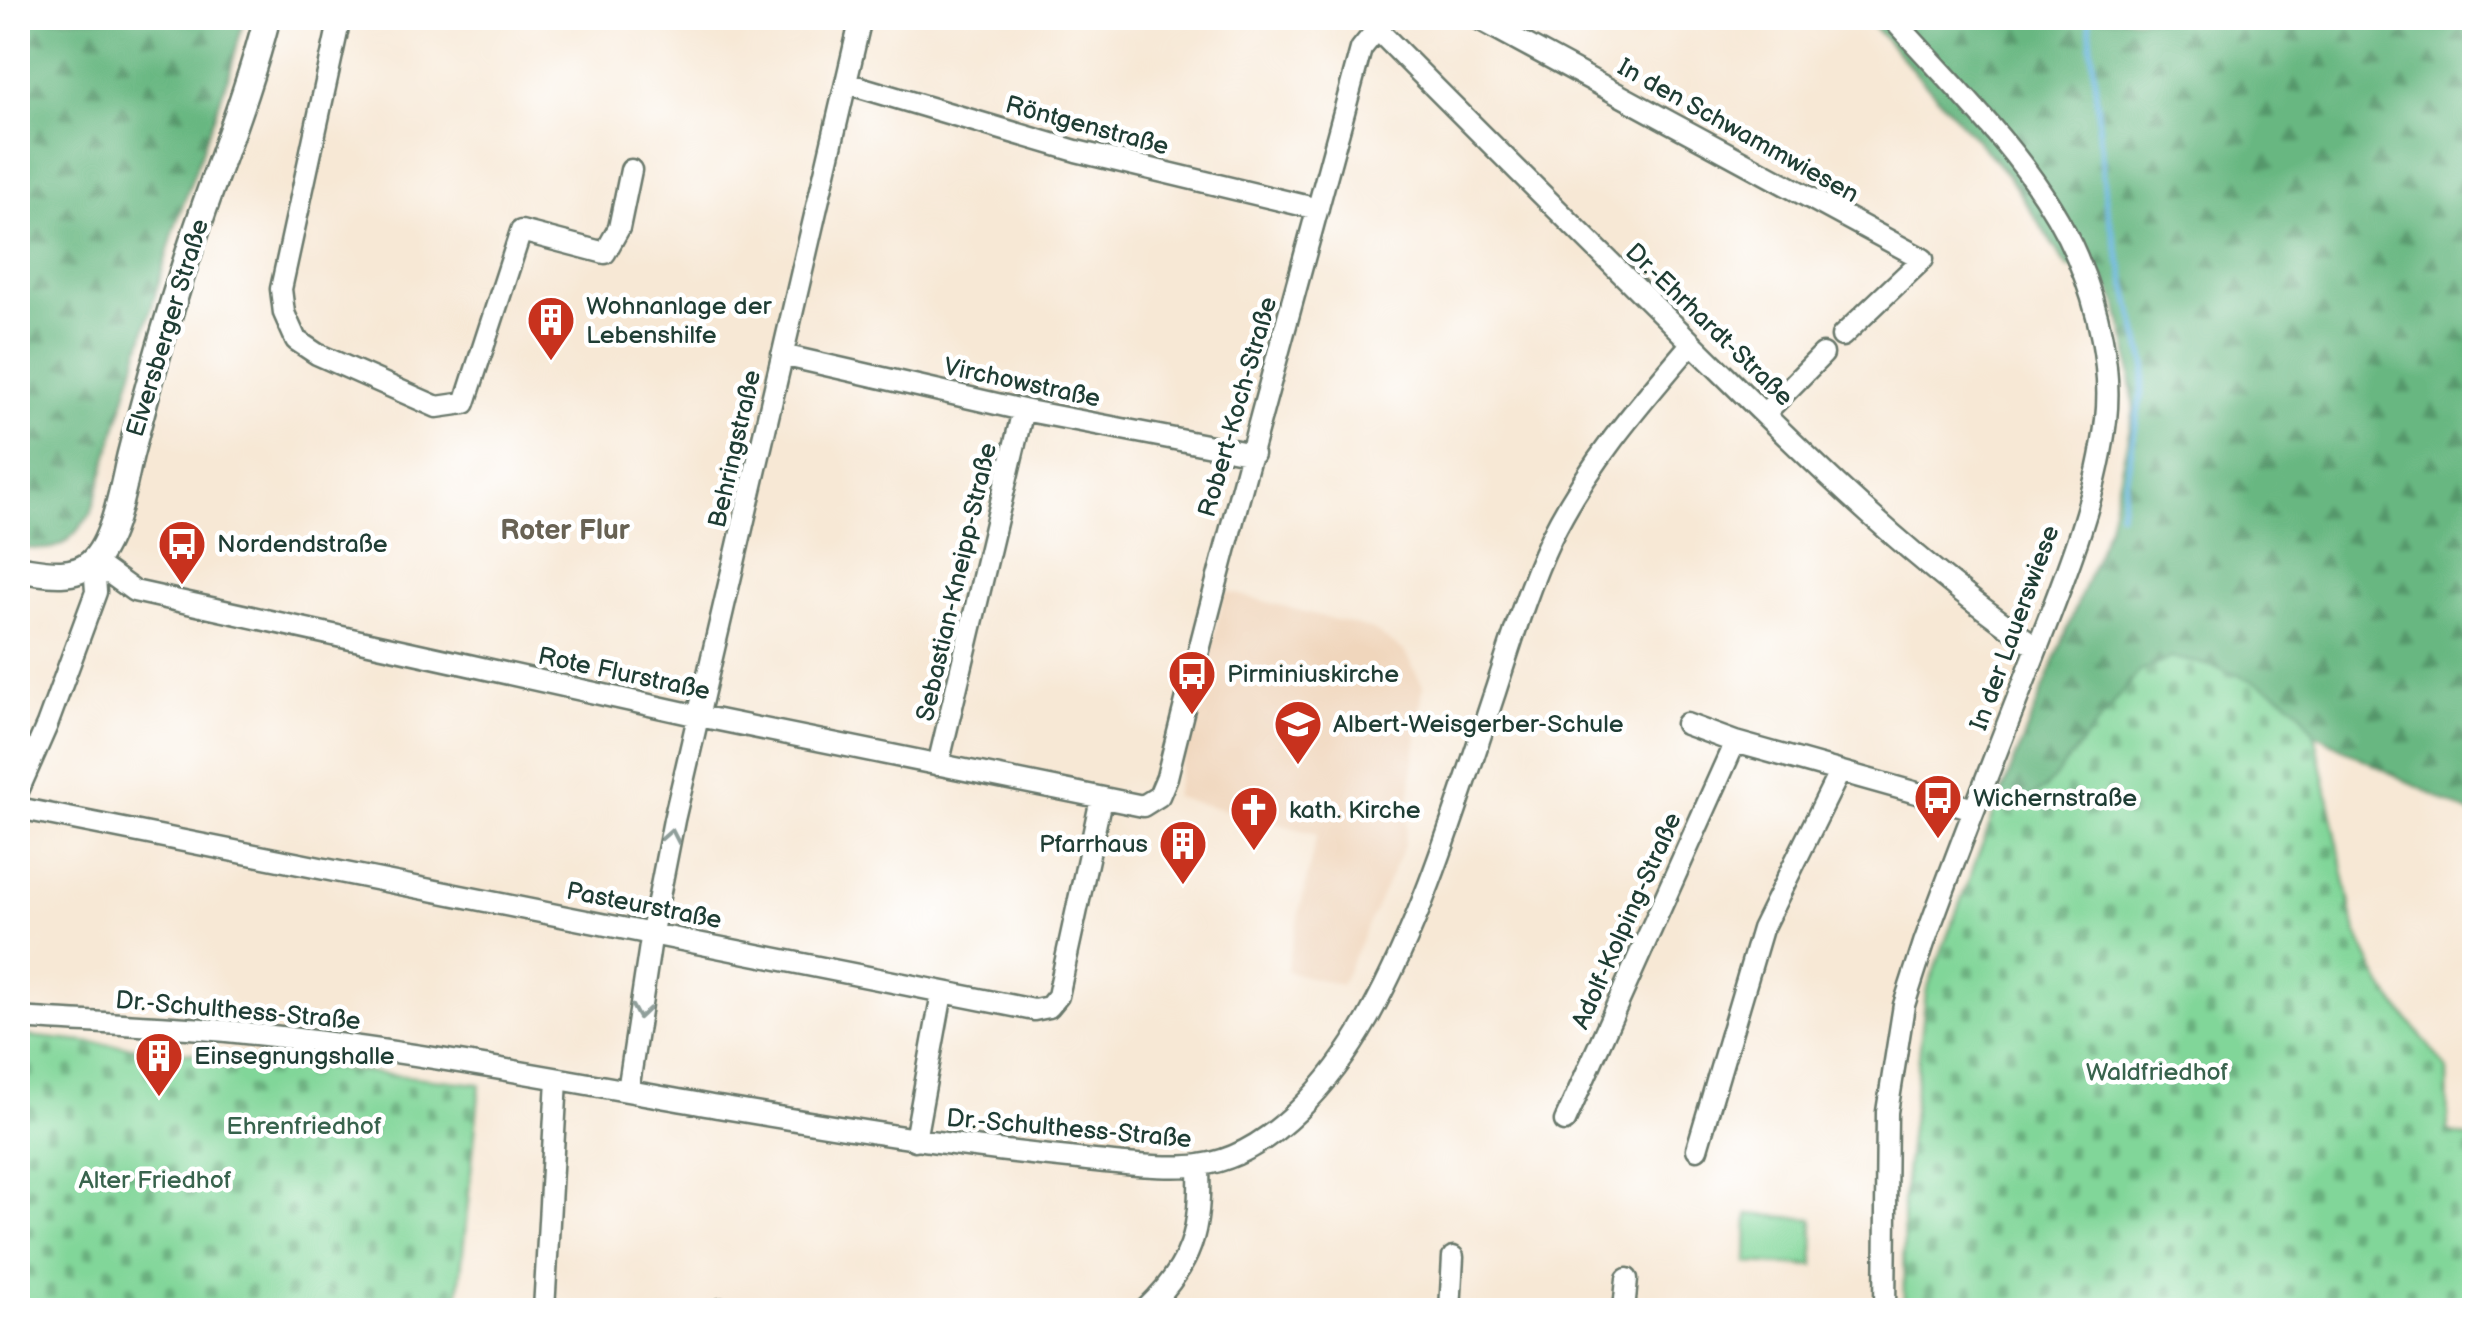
<svg xmlns="http://www.w3.org/2000/svg" width="2492" height="1328" viewBox="0 0 2492 1328" font-family="'Balsamiq Sans',sans-serif">
<style>
.built{fill:#f0d6bc}
.green{fill:#81d699;stroke:#508a66;stroke-width:2.5}
.forest{fill:url(#forest-firs);stroke:#447a5a;stroke-width:2.5}
.cemetery{fill:url(#cemetery-stones);stroke:#508a66;stroke-width:2.5}
.lines{fill:none;stroke-linecap:round;stroke-linejoin:round}
.stream{stroke:#5eb1d9;stroke-width:6}
.minor-casing{stroke:#6b796c;stroke-width:25}
.major-casing{stroke:#6b796c;stroke-width:30}
.minor{stroke:#fff;stroke-width:20}
.major{stroke:#fff;stroke-width:25}
.oneway{stroke:#8f9e9a}
.labels{text-anchor:middle;dominant-baseline:central;stroke-width:9;stroke-linejoin:round;paint-order:stroke}
.street-label{font-size:25px;fill:#1f3d34;stroke:#fff}
.poi-label{font-size:25px;fill:#1f3d34;stroke:#fff;text-anchor:start}
.park-label{font-size:25px;fill:#38634d;stroke:#fff}
.neighbourhood-label{font-size:28px;font-weight:bold;fill:#686254;stroke:#fff}
</style>
<defs>
<pattern id="forest-firs" width="22" height="20" patternUnits="userSpaceOnUse" patternTransform="scale(2.5)"><rect width="22" height="20" fill="#68b781"/><path d="M5 1l3.5 6h-7zM16 11l3.5 6h-7z" fill="#55966a"/></pattern>
<pattern id="cemetery-stones" width="16" height="16" patternUnits="userSpaceOnUse" patternTransform="scale(2.5)"><rect width="16" height="16" fill="#81d699"/><path d="M2 7V4a2 2 0 0 1 4 0v3zM10 15v-3a2 2 0 0 1 4 0v3z" fill="#69af7e"/></pattern>
</defs>
<rect width="100%" height="100%" fill="#fff"/>
<filter id="ink" filterUnits="userSpaceOnUse"><feTurbulence type="fractalNoise" baseFrequency=".01" numOctaves="2"/><feDisplacementMap in="SourceGraphic" scale="20" xChannelSelector="R" yChannelSelector="G"/><feConvolveMatrix kernelMatrix="1 2 1 2 8 2 1 2 1" color-interpolation-filters="sRGB"/></filter>
<filter id="wash" filterUnits="userSpaceOnUse"><feTurbulence type="fractalNoise" baseFrequency=".0048" numOctaves="4" result="noise"/><feDisplacementMap in="SourceGraphic" scale="40" xChannelSelector="R" yChannelSelector="G"/><feGaussianBlur stdDeviation="2.25" result="paint"/><feColorMatrix in="noise" values="0 0 0 0 0 0 0 0 0 0 0 0 0 0 0 0 0 1.4 0 .05"/><feComposite in="paint" operator="in"/></filter>
<g filter="url(#wash)">
<rect width="100%" height="100%" fill="#f7e8d5"/>
<!-- built -->
<path class="built" d="M1225,591L1373,630L1404,651L1423,685L1404,846L1341,985L1286,971L1317,834L1174,797Z"/>
<!-- green -->
<path class="green" d="M1748,1214L1813,1219L1814,1266L1747,1263Z"/>
<!-- forest -->
<path class="forest" d="M18,18H244L230,72L176,224L91,514C64,547 60,553 18,547Z
M1866,18H2474V816L2315,734L2297,708L2139,672L2045,789L2015,805L1999,800L2109,525L2134,410L2127,345L2117,304L2103,276L2067,267L2008,175Z"/>
<!-- cemetery -->
<path class="cemetery" d="M2171,658C2207,662 2269,682 2297,708C2304,715 2309,726 2315,734L2356,932L2381,985L2447,1069L2448,1132L2474,1139V1310H1904L1903,1201L1926,992L1999,800L2015,805L2045,789L2139,672Z
M18,1035L480,1084L457,1310H18Z"/>
<g class="lines">
<!-- stream -->
<path class="stream" d="M2089,18L2106,204L2146,367L2120,513"/>
</g>
</g>
<g filter="url(#ink)">
<g class="lines">
<!-- minor casing -->
<g class="minor-casing">
<path id="minor" d="M340,18L281,289L284,313L296,340L317,354L437,407L465,403L521,231L605,253L619,228L631,170
M1366,18C1481,135 1599,251 1716,367C1816,466 1920,568 2037,647
M1477,18L1923,259L1842,336
M846,83L1076,151L1318,209
M782,355L1023,410L1253,454
M1764,414L1823,354
M94,562L134,591L699,716L1143,806L1159,796L1167,777C1227,533 1296,291 1361,49L1386,18
M1686,724L1735,742L1974,809
M938,765L1023,410
M18,791L47,725L96,592L94,562
M18,808L1034,1010L1049,1007L1058,996L1101,799
M18,1018C90,1023 164,1025 236,1032C396,1048 554,1078 712,1106C831,1126 949,1146 1069,1158C1104,1162 1167,1170 1200,1165C1272,1156 1335,1077 1368,1018C1424,917 1458,802 1495,692C1512,640 1528,587 1551,538C1587,465 1639,405 1692,343
M628,1091L652,932L674,820L861,18
M1565,1121L1735,742
M915,1140L942,993
M1697,1149L1762,929L1839,773
M544,1310L557,1080
M721,1310V1309
M1145,1310C1193,1264 1201,1231 1199,1166
M1450,1310L1453,1257
M1624,1310L1627,1279
M1885,1310L1887,1112L1904,1005L1924,943C1957,853 1992,763 2027,674C2058,593 2096,507 2106,420C2112,366 2098,307 2077,257C2038,165 1957,91 1892,18"/>
</g>
<!-- major casing -->
<g class="major-casing">
<path id="major" d="M18,569C41,572 72,580 91,563C114,543 123,486 130,456C151,374 174,294 202,214C225,148 250,85 267,18"/>
</g>
<!-- minor -->
<use href="#minor" class="minor"/>
<!-- major -->
<use href="#major" class="major"/>
</g>
<!-- one-way arrows -->
<defs><path id="oneway-chevron" d="M-2-3.5L2.5 0L-2 3.5" fill="none" stroke-width="1.6" stroke-linecap="round" stroke-linejoin="round" transform="scale(2.5)"/></defs>
<g class="oneway">
<use href="#oneway-chevron" transform="translate(671 836) rotate(-79)"/>
<use href="#oneway-chevron" transform="translate(640 1012) rotate(99)"/>
</g>
</g>
<!-- icons -->
<defs>
<g id="building-pin" transform="scale(2.5)"><path d="M0 17L-7.5 6A9.5 9.5 0 1 1 7.5 6Z" fill="#c8321e" stroke="#fff"/><path d="M-4-6H4V6H1V3H-1V6H-4ZM-2.5-4.3h1.7v1.8h-1.7ZM.8-4.3h1.7v1.8H.8ZM-2.5-1h1.7V.8h-1.7ZM.8-1h1.7V.8H.8Z" fill="#fff"/></g>
<g id="bus-pin" transform="scale(2.5)"><path d="M0 17L-7.5 6A9.5 9.5 0 1 1 7.5 6Z" fill="#c8321e" stroke="#fff"/><path d="M-5-6H5V4H4V6H2V4H-2V6H-4V4H-5ZM-3.5-4V0h7V-4ZM-3.5 1.2v1.5H-2V1.2ZM2 1.2v1.5H3.5V1.2Z" fill="#fff"/></g>
<g id="school-pin" transform="scale(2.5)"><path d="M0 17L-7.5 6A9.5 9.5 0 1 1 7.5 6Z" fill="#c8321e" stroke="#fff"/><path d="M0-5L7-2L0 1L-7-2ZM-4 1L0 2.5L4 1V4Q0 6-4 4Z" fill="#fff"/></g>
<g id="church-pin" transform="scale(2.5)"><path d="M0 17L-7.5 6A9.5 9.5 0 1 1 7.5 6Z" fill="#c8321e" stroke="#fff"/><path d="M-1.2-6h2.4v3.5h3.3v2.4h-3.3V6h-2.4V-.1h-3.3v-2.4h3.3Z" fill="#fff"/></g>
</defs>
<g fill-rule="evenodd">
<use href="#building-pin" x="551" y="320"/>
<use href="#bus-pin" x="182" y="544"/>
<use href="#bus-pin" x="1192" y="674"/>
<use href="#school-pin" x="1298" y="724"/>
<use href="#bus-pin" x="1938" y="798"/>
<use href="#church-pin" x="1254" y="810"/>
<use href="#building-pin" x="1183" y="844"/>
<use href="#building-pin" x="159" y="1056"/>
</g>
<g class="labels">
<!-- street labels -->
<g class="street-label">
<text transform="translate(1087 126) rotate(15)">Röntgenstraße</text>
<text transform="translate(1738 131) rotate(29)">In den Schwammwiesen</text>
<text transform="translate(1709 325) rotate(44)">Dr.-Ehrhardt-Straße</text>
<text transform="translate(168 328) rotate(-73)">Elversberger Straße</text>
<text transform="translate(1022 383) rotate(12)">Virchowstraße</text>
<text transform="translate(1238 407) rotate(-74)">Robert-Koch-Straße</text>
<text transform="translate(735 449) rotate(-77)">Behringstraße</text>
<text transform="translate(957 582) rotate(-77)">Sebastian-Kneipp-Straße</text>
<text transform="translate(2015 628) rotate(-70)">In der Lauerswiese</text>
<text transform="translate(624 674) rotate(12)">Rote Flurstraße</text>
<text transform="translate(644 906) rotate(11)">Pasteurstraße</text>
<text transform="translate(1627 921) rotate(-66)">Adolf-Kolping-Straße</text>
<text transform="translate(238 1011) rotate(5)">Dr.-Schulthess-Straße</text>
<text transform="translate(1069 1129) rotate(5)">Dr.-Schulthess-Straße</text>
</g>
<!-- poi labels -->
<g class="poi-label">
<text x="586" y="306">Wohnanlage der<tspan x="586" dy="29">Lebenshilfe</tspan></text>
<text x="217" y="544">Nordendstraße</text>
<text x="1227" y="674">Pirminiuskirche</text>
<text x="1333" y="724">Albert-Weisgerber-Schule</text>
<text x="1973" y="798">Wichernstraße</text>
<text x="1289" y="810">kath. Kirche</text>
<text x="1148" y="844" text-anchor="end">Pfarrhaus</text>
<text x="194" y="1056">Einsegnungshalle</text>
</g>
<!-- park labels -->
<g class="park-label">
<text x="2157" y="1072">Waldfriedhof</text>
<text x="304" y="1126">Ehrenfriedhof</text>
<text x="155" y="1180">Alter Friedhof</text>
</g>
<!-- neighbourhood labels -->
<g class="neighbourhood-label">
<text x="565" y="530">Roter Flur</text>
</g>
</g>
<!-- margin -->
<rect width="2492" height="1328" fill="none" stroke="#fff" stroke-width="60"/>
</svg>
